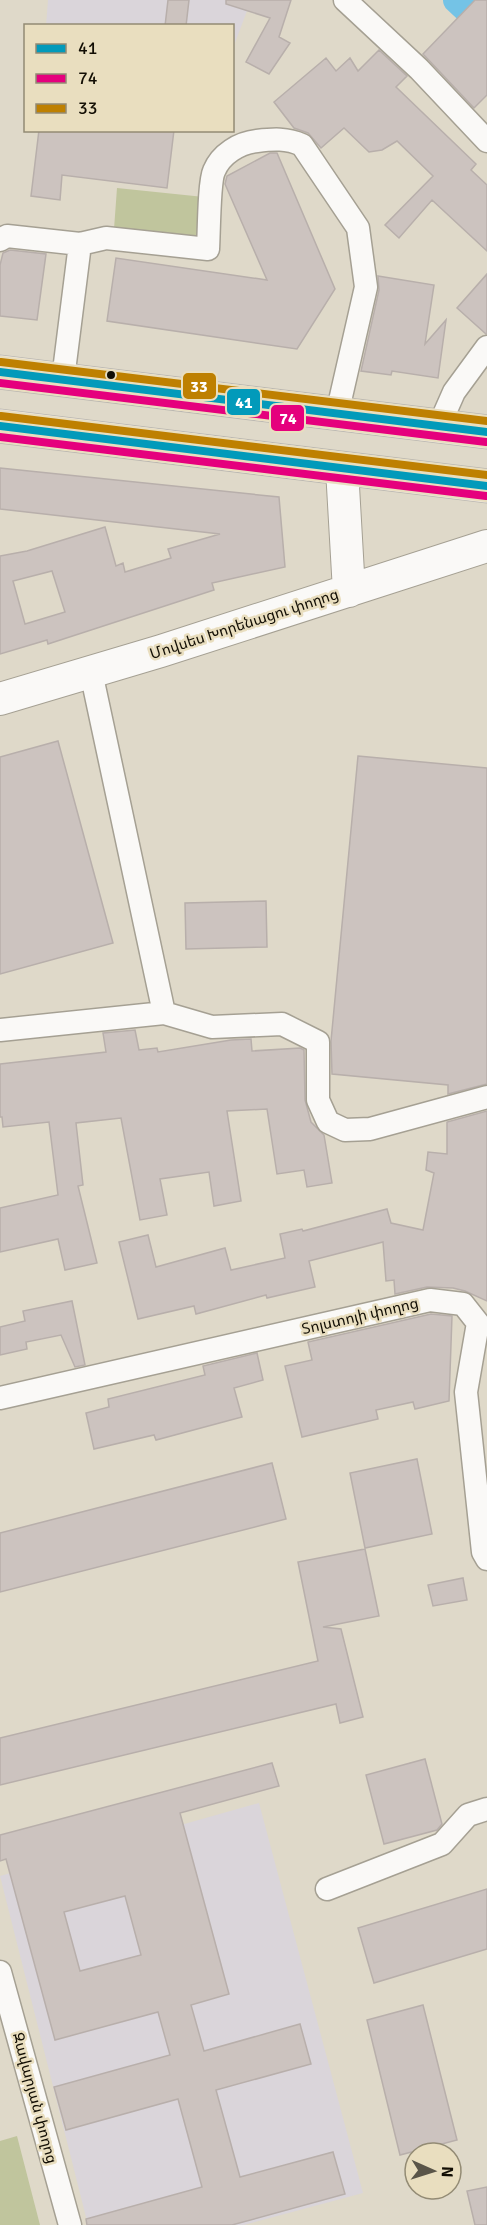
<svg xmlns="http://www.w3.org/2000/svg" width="487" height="2225" viewBox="0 0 487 2225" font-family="Signika,'Noto Sans Armenian',sans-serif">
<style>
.education{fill:#dad5da}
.green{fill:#c0c59d}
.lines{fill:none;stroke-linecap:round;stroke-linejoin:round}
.canal{stroke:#74c3e6;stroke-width:26}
.building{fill:#ccc3bf;stroke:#b8afab;stroke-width:1.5;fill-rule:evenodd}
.street-casing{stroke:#a5a093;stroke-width:25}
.secondary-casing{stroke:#a5a093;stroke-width:34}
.primary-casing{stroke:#bbb8b1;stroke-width:35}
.street{stroke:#faf9f7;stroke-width:22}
.secondary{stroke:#faf9f7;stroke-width:32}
.primary{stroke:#f1eae3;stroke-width:33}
.bus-1-casing{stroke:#e9debf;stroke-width:12}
.bus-2-casing{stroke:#e9debf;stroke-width:12}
.bus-3-casing{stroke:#e9debf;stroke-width:12}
.bus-1{stroke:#029aba;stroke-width:8}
.bus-2{stroke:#e5007d;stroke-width:8}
.bus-3{stroke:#be8001;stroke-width:8}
.bus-dot{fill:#120e04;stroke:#e9debf;stroke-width:2}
.labels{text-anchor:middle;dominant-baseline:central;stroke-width:5;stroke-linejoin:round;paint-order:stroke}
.street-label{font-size:15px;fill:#120e04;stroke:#e9debf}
.line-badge{stroke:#e9debf;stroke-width:2}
.badge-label{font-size:16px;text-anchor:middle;font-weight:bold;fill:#fff}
</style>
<rect width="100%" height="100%" fill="#dfd9c9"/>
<!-- education -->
<path class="education" d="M48,0H291L284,23L247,11L233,48L232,26H46Z
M259,1803L363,2193L244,2225H88L0,1876Z"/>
<!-- green -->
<path class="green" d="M117,188L204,197L202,236L114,229Z
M17,2136L40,2225H0V2141Z"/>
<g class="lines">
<!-- canal -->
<path class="canal" d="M456,0L487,29"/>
</g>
<!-- building -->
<path class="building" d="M168,0H189L186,26H165Z
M226,0H291L279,37L290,43L269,74L246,62L270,18L226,4Z
M475,0H487V95L474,108L423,54Z
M379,50L407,76L396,87L476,164L471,170L487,185V251L432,200L399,238L385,225L433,176L397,141L382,150L369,152L344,128L321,148L308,133L294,128L274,102L326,58L336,71L350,58L358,71Z
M39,130H174L167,188L62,175L60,200L31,196Z
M270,153H277L335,289L297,349L107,321L116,258L267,280L225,184L227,176Z
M10,250L46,254L37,320L0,316V265L3,253Z
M487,274V334H486L457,308Z
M378,276L434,285L425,344L446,320L438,378L392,371L391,375L361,371L379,290Z
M0,468L279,497L285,567L212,583L214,590L48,644L47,640L0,654V556L27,551L105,527L116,566L123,563L125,572L171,558L168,549L220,534L0,509ZM52,571L65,612L25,624L13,581Z
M58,741L113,943L0,974V757Z
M358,756L487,768V1084L448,1094V1085L332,1074L331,1041Z
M266,901L267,947L186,949L185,903Z
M135,1030L139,1050L157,1048L158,1052L231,1040L251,1039L252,1051L300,1048L304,1050L305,1100L311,1122L324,1135L332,1183L307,1187L304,1170L277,1174L267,1109L227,1111L241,1201L214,1206L209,1172L160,1179L167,1215L140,1220L121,1118L76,1123L83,1185L78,1186L97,1263L65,1270L58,1239L0,1252V1208L58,1195L49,1122L3,1127L2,1117H0V1064L106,1052L103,1033Z
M487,1111V1301L465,1291L453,1288L427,1287L395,1294L394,1280L386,1281L383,1242L309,1261L315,1287L267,1298L266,1295L196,1314L194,1306L138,1319L119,1242L148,1235L156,1267L225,1248L231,1270L285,1258L280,1234L302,1229L303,1231L387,1209L391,1223L423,1230L434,1173L426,1170L428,1152L447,1154V1122Z
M72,1301L85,1365L75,1367L61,1335L26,1342L27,1349L0,1355V1327L25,1321L23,1311Z
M431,1314L452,1316L449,1401L415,1409L413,1402L376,1410L378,1419L302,1437L285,1366L312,1360L308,1342Z
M257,1353L263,1380L234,1388L242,1417L156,1440L154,1435L94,1449L86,1413L109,1407L108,1399L205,1375L203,1366Z
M417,1459L432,1534L365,1548L350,1473Z
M272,1463L286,1519L0,1592V1533Z
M365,1549L379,1616L323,1627L341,1629L363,1717L340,1723L336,1704L0,1785V1738L318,1661L298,1562Z
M463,1578L467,1600L433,1606L428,1585Z
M425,1759L442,1824L437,1830L384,1844L366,1775Z
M272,1763L279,1786L180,1813L229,1994L191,2005L204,2051L300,2024L311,2064L216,2090L240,2177L333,2152L345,2194L232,2225H87L86,2219L202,2187L178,2099L66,2130L54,2087L170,2055L158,2012L55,2040L6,1859L0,1861V1835ZM125,1896L141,1955L80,1971L64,1912Z
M487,1889V1949L374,1983L358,1928Z
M423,2005L457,2140L400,2155L367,2020Z
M487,2187V2225H475L467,2191Z"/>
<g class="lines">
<!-- street casing -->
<g class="street-casing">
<path id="street" d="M345,0L419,69L487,141
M0,240L7,236L80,244L106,238L208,249C209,233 209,182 214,171C221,154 239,143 257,141C273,139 287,138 302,145L358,228L366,287L337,414
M63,379L80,244
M439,426L454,392L487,347
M91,672L164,1013
M0,1030L164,1013L212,1027L282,1024L318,1042V1100L328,1122L345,1130L370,1129L487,1097
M0,1398L430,1300L463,1304L478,1323L466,1392L483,1552L487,1559
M327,1889L442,1844L468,1815L487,1809
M0,1972L70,2225"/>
</g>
<!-- secondary casing -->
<g class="secondary-casing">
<path id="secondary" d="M342,469L349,591
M0,699L161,651L487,546"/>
</g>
<!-- primary casing -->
<g class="primary-casing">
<path id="primary" d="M0,372L487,432
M0,426L487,486"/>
</g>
<!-- street -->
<use href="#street" class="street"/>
<!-- secondary -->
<use href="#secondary" class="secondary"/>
<!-- primary -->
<use href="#primary" class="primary"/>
<!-- bus-1 casing -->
<g class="bus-1-casing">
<path id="bus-1" d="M0,372L487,432
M0,426L487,486"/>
</g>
<!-- bus-2 casing -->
<g class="bus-2-casing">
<path id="bus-2" d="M0,383L486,442
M0,437L486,496"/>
</g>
<!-- bus-3 casing -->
<g class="bus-3-casing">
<path id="bus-3" d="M1,362L487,421
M1,416L487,475"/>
</g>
<!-- bus-1 -->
<use href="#bus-1" class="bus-1"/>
<!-- bus-2 -->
<use href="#bus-2" class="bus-2"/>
<!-- bus-3 -->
<use href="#bus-3" class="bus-3"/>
</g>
<!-- markers -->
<circle class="bus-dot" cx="111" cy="375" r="5"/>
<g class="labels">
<!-- street labels -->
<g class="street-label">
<text transform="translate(244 624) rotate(-18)">Մովսես Խորենացու փողոց</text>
<text transform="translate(360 1316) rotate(-13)">Տոլստոյի փողոց</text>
<text transform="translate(35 2098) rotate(75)">Զավարյան փողոց</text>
</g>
</g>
<g class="line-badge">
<rect x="182" y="372" width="35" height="28" rx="6" fill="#be8001"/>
<rect x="226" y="388" width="35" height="28" rx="6" fill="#029aba"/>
<rect x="270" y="404" width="35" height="28" rx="6" fill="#e5007d"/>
</g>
<g class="badge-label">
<text x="199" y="392">33</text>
<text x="244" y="408">41</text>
<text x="288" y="424">74</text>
</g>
<!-- legend -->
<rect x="24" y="24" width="210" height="108" fill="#e9debf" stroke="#938b74" stroke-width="1.5"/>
<rect x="36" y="44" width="30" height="9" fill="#029aba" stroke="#938b74" stroke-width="1.5"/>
<text x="78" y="54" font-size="18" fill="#120e04">41</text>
<rect x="36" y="74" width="30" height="9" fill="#e5007d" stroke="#938b74" stroke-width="1.5"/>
<text x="78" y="84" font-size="18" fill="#120e04">74</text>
<rect x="36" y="104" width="30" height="9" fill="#be8001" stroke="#938b74" stroke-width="1.5"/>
<text x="78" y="114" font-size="18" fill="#120e04">33</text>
<!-- north arrow -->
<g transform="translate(433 2171) rotate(93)"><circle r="28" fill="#e9debf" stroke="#938b74" stroke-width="1.5"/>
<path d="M0-4.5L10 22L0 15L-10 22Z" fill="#5a5549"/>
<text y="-9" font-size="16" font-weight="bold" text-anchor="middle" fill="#120e04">N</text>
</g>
</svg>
